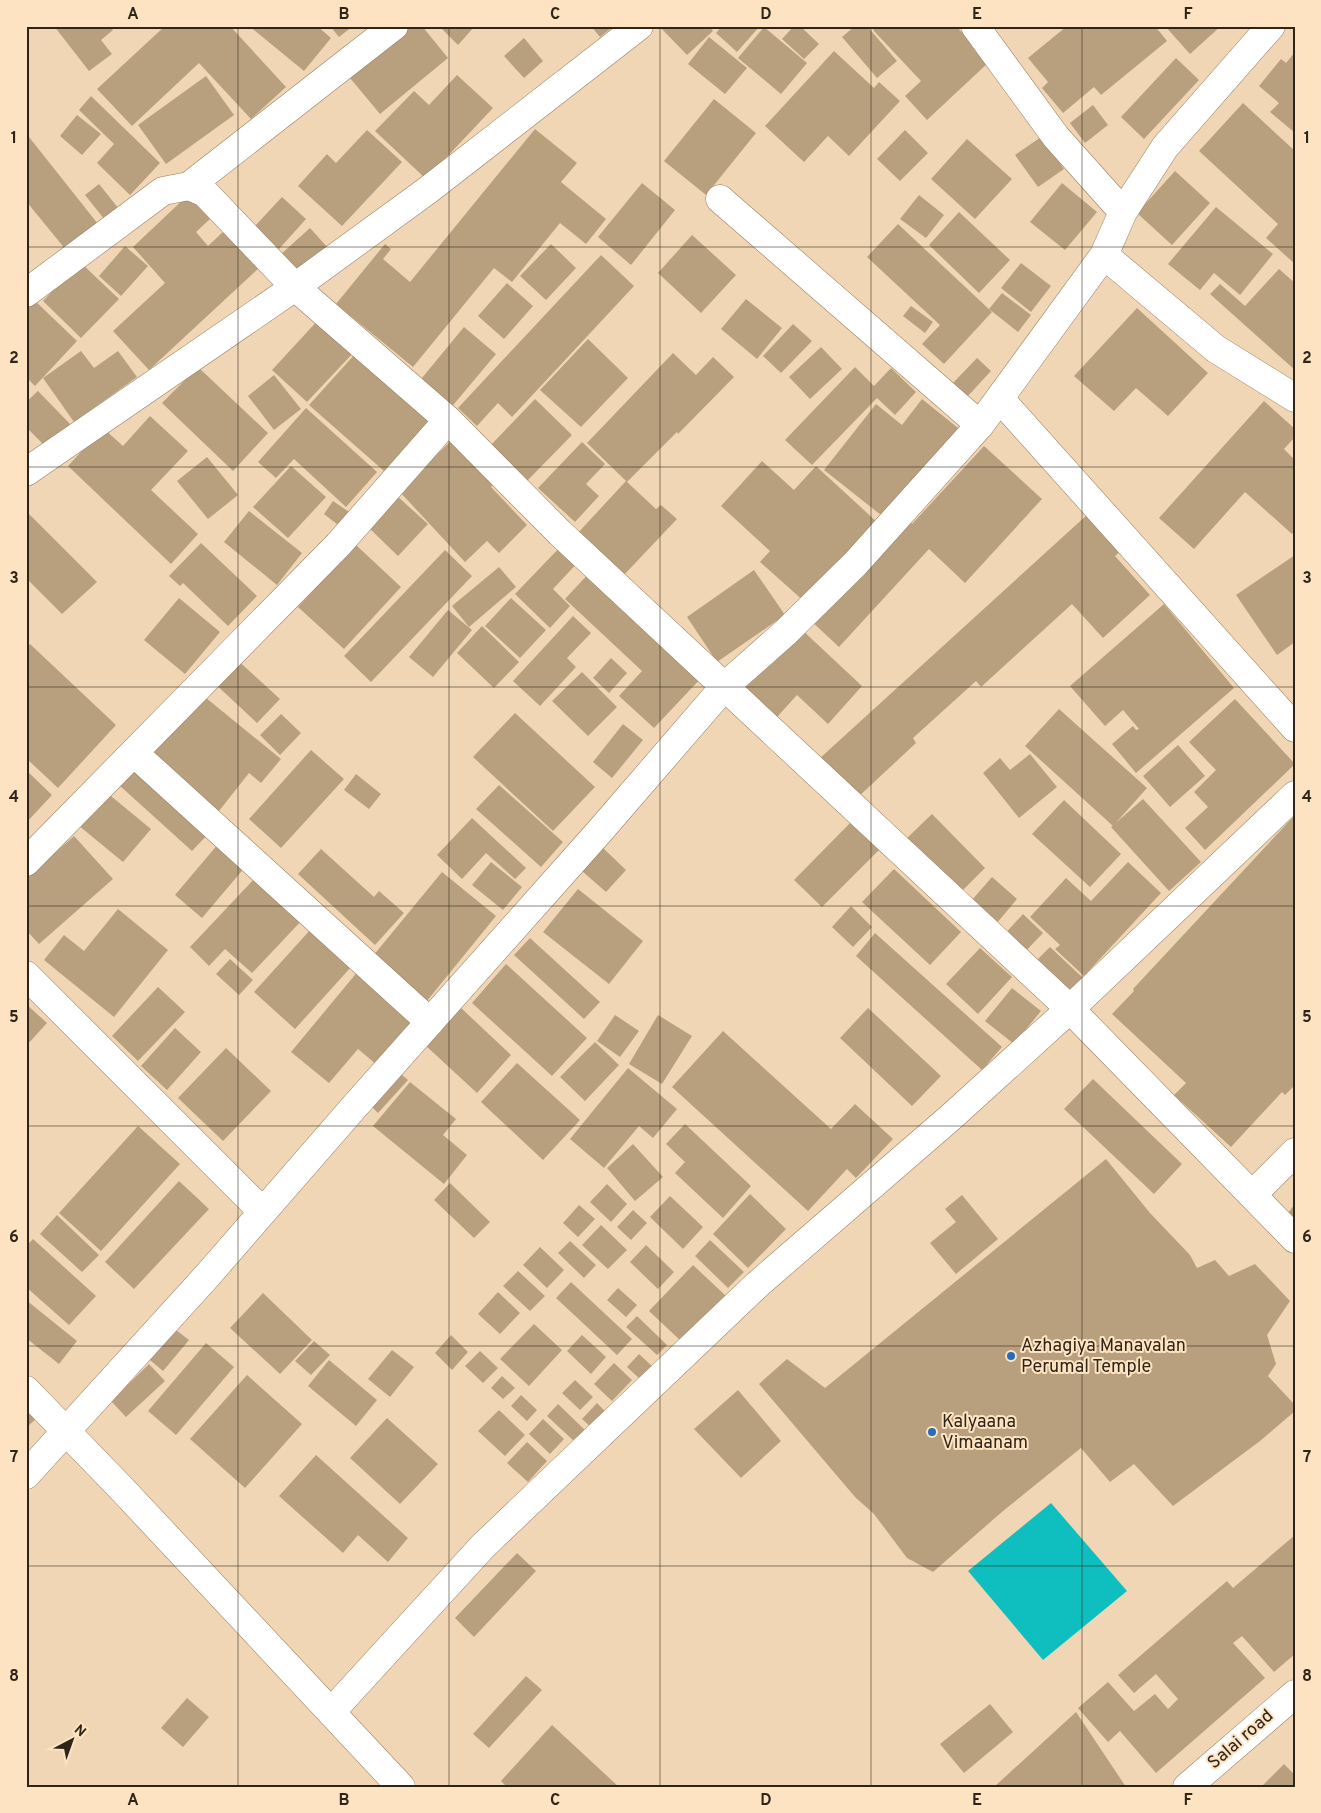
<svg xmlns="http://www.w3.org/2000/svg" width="1321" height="1813" viewBox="0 0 1321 1813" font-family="Overpass,sans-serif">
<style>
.water{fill:#0fbfbf}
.building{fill:#b8a07f}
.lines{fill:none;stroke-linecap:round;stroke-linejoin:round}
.minor-casing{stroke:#957e5f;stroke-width:29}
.tertiary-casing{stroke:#957e5f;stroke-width:29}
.secondary-casing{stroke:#957e5f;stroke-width:29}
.minor{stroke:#fff;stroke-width:28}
.tertiary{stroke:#fff;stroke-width:28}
.secondary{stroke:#fff;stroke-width:28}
.grid{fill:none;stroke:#2e2518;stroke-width:1;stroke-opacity:0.55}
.poi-dot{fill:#266cbd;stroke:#fde3c1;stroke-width:2}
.labels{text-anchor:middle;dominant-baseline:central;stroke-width:4;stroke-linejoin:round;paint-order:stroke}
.poi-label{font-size:18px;fill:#2e2518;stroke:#fde3c1;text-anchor:start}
.street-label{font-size:18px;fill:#2e2518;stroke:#fde3c1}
.neatline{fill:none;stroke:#2e2518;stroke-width:2}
.grid-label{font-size:16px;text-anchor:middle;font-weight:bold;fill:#2e2518}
</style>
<rect width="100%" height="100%" fill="#f0d6b4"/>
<!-- water -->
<path class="water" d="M1051,1503L1127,1591L1043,1660L968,1571Z"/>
<!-- building -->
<path class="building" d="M54,26H110L113,30L101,40L112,54L89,71Z
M165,26H230L286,87L251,119L199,63L132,126L97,89Z
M249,26H317L331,38L304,71Z
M330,26H353L339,37Z
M411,26H422L448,58L380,114L350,78Z
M439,26H475L458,45Z
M591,26H614L600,37Z
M659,26H709L713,31L687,55Z
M722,26H760L737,52L716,33Z
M794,26H800L819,44L804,59L782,39Z
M855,26H867L897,61L877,78L842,37Z
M877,26H956L989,62L927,120L905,96L921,81L873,30Z
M1067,26H1155L1167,41L1101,95L1094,87L1063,113L1042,88L1048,82L1028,58Z
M1165,26H1221L1190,54Z
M764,27L807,63L781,94L738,58Z
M709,37L747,68L725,94L688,64Z
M524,38L543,61L524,78L504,56Z
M834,51L874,88L879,82L900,101L849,156L828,136L804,162L765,126Z
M1295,52V133L1270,112L1279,103L1259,86L1281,59L1286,63Z
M1176,58L1199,80L1144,139L1121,117Z
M457,75L493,108L426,179L375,131L414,91L429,105Z
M206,76L234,115L166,164L138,125Z
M91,96L160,163L130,195L97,163L114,144L79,110Z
M714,99L756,133L706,195L664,161Z
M1243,103L1295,151V264L1266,238L1278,224L1199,151Z
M1093,105L1108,125L1085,143L1070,123Z
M77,115L101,134L82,155L60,136Z
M535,129L577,163L561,182L606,219L586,244L560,223L512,282L494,268L413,367L336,304L385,244L391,249L383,259L410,282Z
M367,130L402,162L342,226L298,186L327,154L336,163Z
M905,130L928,153L900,181L877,159Z
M29,137L98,224L66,250L26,201V140Z
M1041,137L1064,169L1038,187L1015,155Z
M967,139L1012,179L975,219L931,179Z
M1175,171L1210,203L1172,245L1137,213Z
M642,183L675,210L631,265L598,237Z
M1062,183L1097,212L1065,250L1030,222Z
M99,184L119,209L105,220L85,195Z
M188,195L210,219L196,232L208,246L225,230L260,267L149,370L113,331L165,283L133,247Z
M919,195L944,215L926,238L900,219Z
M282,197L306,219L279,249L255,226Z
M1216,207L1273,254L1240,295L1214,273L1200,290L1168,264Z
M959,212L1010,260L979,293L929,245Z
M898,224L992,312L944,364L922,344L940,325L867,257Z
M310,228L328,248L298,275L280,255Z
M692,235L736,275L701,313L658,273Z
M551,244L576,268L546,300L520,276Z
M125,246L148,266L121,296L99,276Z
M601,255L634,286L512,417L498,403L477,426L458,408Z
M80,262L119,299L81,338L43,301Z
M1021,263L1051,286L1031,312L1001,288Z
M1279,269L1295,283V370L1210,294L1220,284L1245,306Z
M507,283L533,306L504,339L478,316Z
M1002,293L1031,315L1018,332L989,309Z
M32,298L77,341L35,386L26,377V304Z
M746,299L782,328L757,359L721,329Z
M911,306L933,322L925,333L903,316Z
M1137,308L1208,373L1168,416L1136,388L1114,411L1074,376Z
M320,318L356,350L307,402L272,370Z
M793,324L812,341L781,373L763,356Z
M464,327L496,354L449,410L417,384Z
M588,339L628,378L581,427L540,390Z
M821,347L842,369L810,399L789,377Z
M81,351L94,368L118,351L137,377L74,422L43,378Z
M356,353L430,420L384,471L309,405Z
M673,353L696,375L713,357L734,377L678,434L677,432L627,482L656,509L661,505L677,519L622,577L576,535L626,481L587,443Z
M977,358L991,371L966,398L952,384Z
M198,367L268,433L233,471L162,403Z
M855,367L874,386L891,368L916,392L895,415L877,398L812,465L785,440Z
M274,375L301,409L274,430L248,396Z
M38,391L70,424L47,448L26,427V402Z
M535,399L572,435L527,481L490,446Z
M922,399L958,428L886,519L824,470L876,404L902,425Z
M1264,401L1295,429V437L1284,449L1295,460V530L1292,534L1245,492L1194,549L1159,518Z
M306,408L377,472L346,507L294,459L276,478L258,462Z
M150,416L188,451L151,490L198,534L171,564L68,466L103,428L123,446Z
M454,438L496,481L491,487L527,525L499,553L487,541L465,562L399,491Z
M582,442L605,464L586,484L599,496L575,522L538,488Z
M984,446L1042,499L965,583L929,549L839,647L809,619L903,517L912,524Z
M207,457L238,495L208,519L177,481Z
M762,461L794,490L816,466L878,523L806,603L760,562L770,551L721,506Z
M291,466L326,497L288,538L253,507Z
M396,495L428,524L398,556L367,526Z
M333,501L352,514L342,528L324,514Z
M26,511L97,582L62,614L26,578Z
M249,511L302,553L277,585L224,542Z
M1088,514L1121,551L1115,556L1150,595L1103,638L1072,604L981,687L976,681L913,738L916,743L856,799L819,759Z
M201,543L257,596L228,626L183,583L180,586L169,576Z
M564,543L581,559L553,589L570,606L550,628L515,594Z
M356,545L401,587L344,649L298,607Z
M445,550L472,576L371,682L344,656Z
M1295,555V642L1277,655L1236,595Z
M499,567L516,587L469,627L452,606Z
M592,570L704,675L654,728L619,696L642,671L565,599Z
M754,570L785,615L717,662L687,617Z
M179,598L220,632L185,674L144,640Z
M511,598L546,630L520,658L485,626Z
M1164,604L1234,688L1136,773L1112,744L1133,726L1136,730L1139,729L1123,710L1105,726L1070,686Z
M448,610L472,630L433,677L409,657Z
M573,616L591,633L567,658L576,667L540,706L513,681Z
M482,626L519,662L494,688L457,653Z
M800,628L862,686L828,724L797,695L777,717L745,688Z
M30,644L116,725L58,788L26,758V649Z
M233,656L280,699L257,723L211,680Z
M611,658L627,673L609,693L593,678Z
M582,672L617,707L588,736L552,701Z
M200,693L281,759L261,783L249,773L219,811L149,755Z
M1235,699L1295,764L1205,850L1185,828L1208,807L1194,792L1216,770L1189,742Z
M1059,709L1147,788L1113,826L1025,746Z
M515,713L595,787L553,831L473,757Z
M281,714L301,733L280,755L260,735Z
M623,724L643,740L612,778L593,762Z
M1178,745L1205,776L1170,807L1143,776Z
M311,750L344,779L281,848L249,819Z
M1030,754L1057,787L1019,818L983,773L1000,758L1010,770Z
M137,767L210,832L192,851L119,785Z
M26,770L52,795L26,823Z
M356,774L381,794L369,809L344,790Z
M499,785L563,842L541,867L476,809Z
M106,792L151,829L123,862L78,825Z
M1143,799L1201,862L1169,891L1111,827Z
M1064,800L1121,854L1090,887L1032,834Z
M932,814L985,868L958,895L905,840Z
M1295,815V1085L1285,1095L1282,1092L1231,1147L1174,1095L1186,1083L1112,1014L1134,991L1133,989Z
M472,818L526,868L515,879L486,853L462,879L437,855Z
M852,821L880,849L822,907L794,880Z
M74,836L113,879L39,944L26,930V879Z
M219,843L246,866L202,918L175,895Z
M603,848L626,870L606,892L582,871Z
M321,849L374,897L379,891L404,913L375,945L298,874Z
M491,862L522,887L503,910L472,885Z
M1128,862L1161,893L1084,976L1055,949L1060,945L1030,917L1066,878L1091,901Z
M894,869L961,932L930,965L862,902Z
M442,872L496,916L422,1007L368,962Z
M258,875L304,918L252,973L225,949L209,966L190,947Z
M992,877L1017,899L991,930L965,908Z
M578,889L643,941L609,984L543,932Z
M851,906L872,927L853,947L832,927Z
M118,909L168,950L114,1017L44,960L64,935L84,951Z
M1023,914L1043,933L1020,957L1001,938Z
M311,929L352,966L295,1029L254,992Z
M875,933L1002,1047L982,1070L856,956Z
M530,938L600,1002L584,1019L514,955Z
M1050,947L1083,978L1066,995L1033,964Z
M980,948L1012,977L978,1014L946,984Z
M230,959L253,980L239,995L216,974Z
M506,964L587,1038L552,1076L472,1003Z
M359,970L422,1023L383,1070L358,1049L329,1083L291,1052Z
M158,987L185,1012L138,1061L112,1036Z
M1012,988L1041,1011L1014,1044L985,1021Z
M26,1004L47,1023L26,1046Z
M460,1007L511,1055L477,1093L425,1045Z
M868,1008L941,1076L912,1106L840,1038Z
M615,1015L639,1031L620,1057L597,1041Z
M658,1015L692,1036L662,1084L629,1064Z
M175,1028L201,1052L167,1090L141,1066Z
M723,1031L831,1129L855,1104L893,1139L856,1178L847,1169L808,1211L672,1087Z
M595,1042L619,1065L585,1101L560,1077Z
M226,1048L271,1091L223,1141L178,1098Z
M517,1063L580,1120L543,1160L481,1102Z
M628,1068L677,1109L653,1138L639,1126L604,1168L570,1139Z
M395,1069L408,1080L378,1113L366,1101Z
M1093,1079L1182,1164L1154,1194L1064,1109Z
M410,1082L456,1119L443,1135L467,1155L444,1184L373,1126Z
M685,1124L751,1186L723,1218L675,1173L685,1162L666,1144Z
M138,1126L180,1164L101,1251L59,1213Z
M633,1144L663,1177L635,1201L607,1168Z
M1106,1159L1150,1213L1190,1255L1197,1268L1215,1260L1229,1276L1255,1264L1290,1301L1267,1335L1276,1364L1268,1376L1295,1405V1411L1260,1441L1173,1506L1134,1464L1110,1482L1081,1448L1003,1511L933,1572L907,1558L874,1514L855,1497L759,1384L787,1359L825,1388Z
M179,1181L209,1209L134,1289L105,1262Z
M450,1183L490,1222L474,1238L434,1200Z
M607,1184L627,1204L611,1222L590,1202Z
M750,1194L786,1229L748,1268L713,1234Z
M962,1195L998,1239L956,1274L930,1243L956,1222L945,1209Z
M670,1196L703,1227L683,1249L650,1217Z
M1295,1204V1220L1287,1214Z
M579,1205L595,1219L578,1237L563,1223Z
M633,1210L647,1223L631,1240L617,1227Z
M57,1215L99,1255L82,1272L40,1234Z
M601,1225L627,1250L608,1269L582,1245Z
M33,1239L96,1296L69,1325L26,1287V1246Z
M710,1240L744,1272L728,1288L695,1256Z
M570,1241L596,1265L584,1278L558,1253Z
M646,1245L674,1272L658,1289L630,1262Z
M540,1247L564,1270L547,1288L523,1265Z
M693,1265L726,1296L682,1342L649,1311Z
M518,1271L545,1296L530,1311L503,1286Z
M571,1282L632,1339L617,1355L556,1298Z
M618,1288L637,1305L626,1317L607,1300Z
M498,1292L520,1313L500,1334L478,1314Z
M263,1293L312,1340L280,1374L230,1328Z
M26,1300L77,1341L59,1364L26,1338Z
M637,1316L667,1345L657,1355L626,1327Z
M534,1324L562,1350L529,1386L500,1359Z
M176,1330L189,1340L163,1371L150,1360Z
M451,1335L468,1352L452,1370L435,1353Z
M582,1335L606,1357L591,1374L567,1351Z
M314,1341L330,1355L311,1375L295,1361Z
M206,1343L234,1367L176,1435L148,1411Z
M392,1350L414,1367L390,1397L368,1379Z
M480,1351L498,1368L483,1383L465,1366Z
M639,1354L653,1367L641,1380L627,1367Z
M329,1360L377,1400L356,1426L308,1386Z
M614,1363L632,1380L612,1401L594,1384Z
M149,1364L165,1381L126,1417L111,1401Z
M247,1375L302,1424L245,1488L190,1439Z
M502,1376L515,1388L503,1399L491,1388Z
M575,1380L593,1397L580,1410L562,1393Z
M738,1390L781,1441L741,1478L694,1429Z
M521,1395L537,1410L527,1421L511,1406Z
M26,1403L39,1416L26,1428Z
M597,1403L608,1414L593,1429L582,1419Z
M558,1404L586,1431L575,1442L547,1416Z
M499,1410L525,1435L505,1456L478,1431Z
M387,1418L438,1464L400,1504L350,1458Z
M543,1419L564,1439L550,1454L529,1434Z
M527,1442L547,1461L528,1482L507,1463Z
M316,1455L408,1538L388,1562L358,1535L343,1553L279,1496Z
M1295,1535V1654L1274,1672L1242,1636L1233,1643L1265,1678L1156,1773L1120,1731L1108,1742L1078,1708L1108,1682L1134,1711L1155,1694L1168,1709L1178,1699L1156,1674L1134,1693L1118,1675L1227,1581L1233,1588Z
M517,1553L536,1571L474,1637L455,1618Z
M526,1676L542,1690L489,1748L473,1734Z
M187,1698L209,1717L183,1747L161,1728Z
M990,1704L1013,1732L964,1773L940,1744Z
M1076,1712L1126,1787H994Z
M552,1725L619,1787H507L501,1781Z
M1284,1764L1295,1775V1787H1261Z"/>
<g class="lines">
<!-- minor casing -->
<g class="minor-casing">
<path id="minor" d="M975,26L1056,137L1123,212
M189,186L394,26
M720,199L980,425
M1104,255L1216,349L1295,398
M26,293L163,191L189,186L205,193L295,287L448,420L560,533L1070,1009L1295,1239
M1000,399L1295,728
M26,472L295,287L428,190L639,26
M134,753L430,1022
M26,862L338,545L448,420
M26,975L262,1211
M1252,1195L1295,1152
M26,1475L207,1276L355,1106L599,832L725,686L786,632L855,564L980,425L1104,255L1123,212L1165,147L1271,26
M331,1712L483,1546L758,1284L951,1117L1070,1009L1295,795"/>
</g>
<!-- tertiary casing -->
<g class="tertiary-casing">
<path id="tertiary" d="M26,1390L122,1489L401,1787"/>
</g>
<!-- secondary casing -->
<g class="secondary-casing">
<path id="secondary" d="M1187,1787L1295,1694"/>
</g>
<!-- minor -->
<use href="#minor" class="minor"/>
<!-- tertiary -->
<use href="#tertiary" class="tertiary"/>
<!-- secondary -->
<use href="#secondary" class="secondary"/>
</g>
<!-- grid -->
<path class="grid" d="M238,26V1787M449,26V1787M660,26V1787M871,26V1787M1082,26V1787M26,247H1295M26,467H1295M26,687H1295M26,906H1295M26,1126H1295M26,1346H1295M26,1566H1295"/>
<!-- markers -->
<g class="poi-dot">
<circle cx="1011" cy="1356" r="5"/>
<circle cx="932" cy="1432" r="5"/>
</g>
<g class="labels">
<!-- poi labels -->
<g class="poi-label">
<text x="1021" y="1346">Azhagiya Manavalan<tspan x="1021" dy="21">Perumal Temple</tspan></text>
<text x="942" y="1422">Kalyaana<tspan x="942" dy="21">Vimaanam</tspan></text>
</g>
<!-- street labels -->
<g class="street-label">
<text transform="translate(1241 1740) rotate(-41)">Salai road</text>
</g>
</g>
<!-- border -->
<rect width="1321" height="1813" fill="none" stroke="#fde3c1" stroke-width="55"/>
<!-- north arrow -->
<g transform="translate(72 1740) rotate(41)" stroke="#fde3c1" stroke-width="4" paint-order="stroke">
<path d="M0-4L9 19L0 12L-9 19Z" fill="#2e2518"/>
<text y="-8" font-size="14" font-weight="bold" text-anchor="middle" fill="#2e2518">N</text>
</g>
<rect x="28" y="28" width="1266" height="1758" class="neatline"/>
<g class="grid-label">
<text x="133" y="19">A</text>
<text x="344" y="19">B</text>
<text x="555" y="19">C</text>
<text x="766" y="19">D</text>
<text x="977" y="19">E</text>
<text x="1188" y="19">F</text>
<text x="14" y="143">1</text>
<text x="1307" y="143">1</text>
<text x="14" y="363">2</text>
<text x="1307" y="363">2</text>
<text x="14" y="583">3</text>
<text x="1307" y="583">3</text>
<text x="14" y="802">4</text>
<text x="1307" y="802">4</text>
<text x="14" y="1022">5</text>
<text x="1307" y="1022">5</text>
<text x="14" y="1242">6</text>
<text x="1307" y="1242">6</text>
<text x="14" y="1462">7</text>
<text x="1307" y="1462">7</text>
<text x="14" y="1681">8</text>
<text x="1307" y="1681">8</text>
<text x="133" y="1805">A</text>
<text x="344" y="1805">B</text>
<text x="555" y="1805">C</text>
<text x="766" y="1805">D</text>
<text x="977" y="1805">E</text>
<text x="1188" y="1805">F</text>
</g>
</svg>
